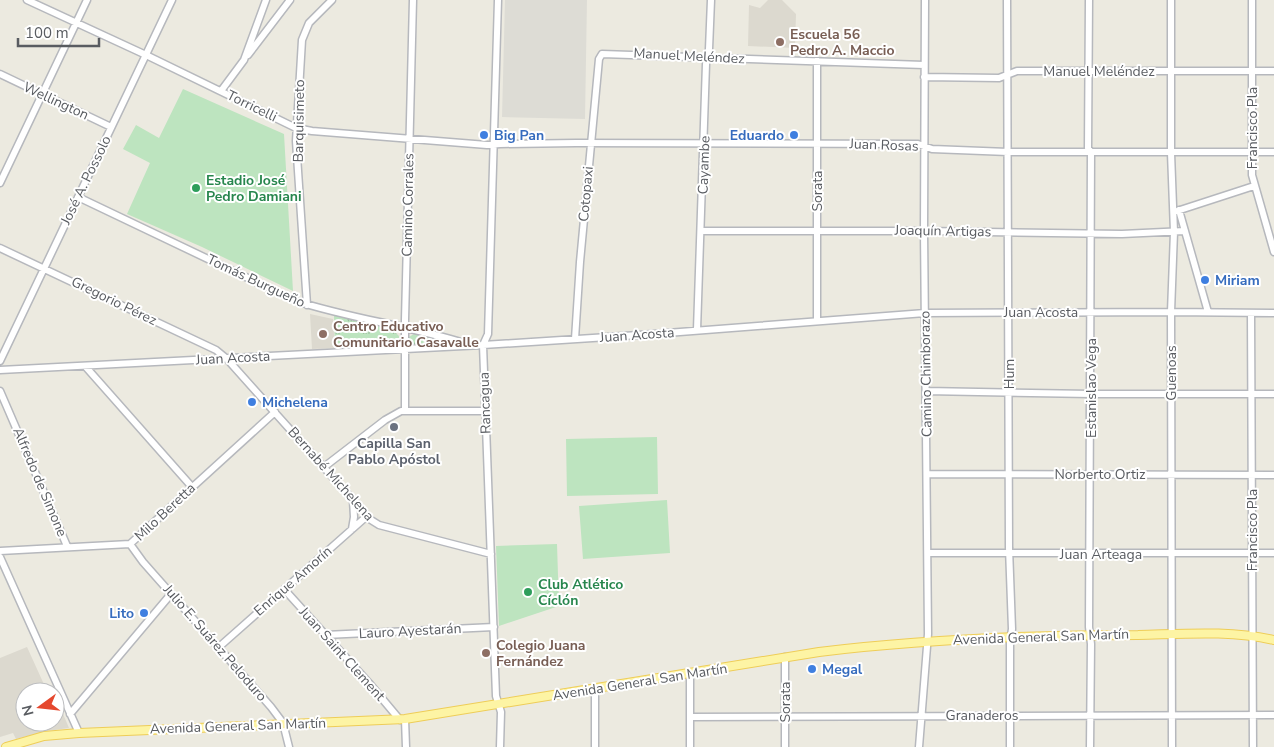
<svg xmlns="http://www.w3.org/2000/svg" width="1274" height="747" viewBox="0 0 1274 747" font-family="'Nunito Sans',sans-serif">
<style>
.industrial{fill:#dddcd5}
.education{fill:#dcd9cf}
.grass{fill:url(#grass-tufts)}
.garden{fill:#bde4bf}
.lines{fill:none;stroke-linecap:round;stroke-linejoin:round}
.minor-casing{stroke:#b6b8bd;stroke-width:9}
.major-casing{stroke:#eecd58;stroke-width:10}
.minor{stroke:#fff;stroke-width:6}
.major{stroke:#fdf4a4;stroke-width:8}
.education-dot{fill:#8d6e63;stroke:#fff;stroke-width:2}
.shop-dot{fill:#3f7fe0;stroke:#fff;stroke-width:2}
.leisure-dot{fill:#2e9e5b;stroke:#fff;stroke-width:2}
.worship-dot{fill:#6b7280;stroke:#fff;stroke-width:2}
.labels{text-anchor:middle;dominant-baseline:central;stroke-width:4;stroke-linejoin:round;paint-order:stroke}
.education-label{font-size:14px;font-weight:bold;fill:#785e54;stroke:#fff;text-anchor:start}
.street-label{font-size:14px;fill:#595c61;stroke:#fff}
.shop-label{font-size:14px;font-weight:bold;fill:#366cbe;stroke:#fff;text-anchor:start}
.leisure-label{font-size:14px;font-weight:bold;fill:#27864d;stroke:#fff;text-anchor:start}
.worship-label{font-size:14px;font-weight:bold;fill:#5b616d;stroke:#fff}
</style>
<defs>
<pattern id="grass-tufts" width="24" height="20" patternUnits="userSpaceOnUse" patternTransform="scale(1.25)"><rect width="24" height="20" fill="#bde4bf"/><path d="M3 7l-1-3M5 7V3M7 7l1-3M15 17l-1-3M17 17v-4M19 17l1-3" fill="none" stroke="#9dbc9f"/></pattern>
</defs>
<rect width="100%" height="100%" fill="#eceae0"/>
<!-- industrial -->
<path class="industrial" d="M505,0H587L585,119L502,117Z"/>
<!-- education -->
<path class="education" d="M768,0H782L796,14L795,48L748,46L749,5L760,8Z
M310,314L333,319L335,348L312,349Z
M27,647L47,691L52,689L54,692H25V722H55V695L69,728L47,731L16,739L13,733L0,737V658Z"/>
<!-- grass -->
<path class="grass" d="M334,315L393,330L399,336V343L393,348L335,350Z
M414,334L444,341L445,343V344L412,346L409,341V337Z"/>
<!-- garden -->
<path class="garden" d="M183,89L284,134L293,291L202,247L127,214L150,163L123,149L136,125L159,138Z
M657,437L658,494L567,496L566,439Z
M667,500L670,553L583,559L579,506Z
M557,544L559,606L499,626L496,546Z"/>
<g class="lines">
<!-- minor casing -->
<g class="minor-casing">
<path id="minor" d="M27,0L146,55L296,128L312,131L487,145L500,144L576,143L918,144L932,149L1008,152H1274
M498,0L488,334L483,345L496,696L501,712L500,747
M1007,0L1009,548L1012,629L1010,642V747
M1089,0L1088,148L1091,152L1089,627L1091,644L1090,747
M1171,0V153L1174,232L1171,312L1172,747
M1252,0V175L1274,252
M248,55L290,0
M817,61V321
M0,74L111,127
M924,77L999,78L1017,71H1274
M221,91L244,60L266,0
M0,183L87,0
M78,197L296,301C352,319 411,326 467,344
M1179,210L1208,312
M1177,211L1254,186
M701,231H924L1122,234L1185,231
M0,248L216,350L227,359L371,520L379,525L491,554
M307,305L296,141L302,40L309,23L332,0
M1251,314L1253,747
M697,330L706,64L709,49L711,0
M575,339L580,262L599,59L602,54L924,65
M0,361L172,0
M85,366L192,487
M0,370L483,345L654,334L925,313L1171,312L1274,313
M0,391L67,546
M926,391L1091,394H1274
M405,411V320L413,0
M324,467L385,420L401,411H485
M927,474L1274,475
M352,529L354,517L353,500
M130,544L143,562L271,707L283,723L289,747
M0,551L130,544L275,412
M928,553H1274
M0,557L79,733
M284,589L369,683L400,720
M325,635L494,627
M219,647L367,516
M690,674V747
M70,714L171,594
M690,717L1274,715
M405,719L406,747
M595,747V689
M785,747V657
M919,747L928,634L924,231L925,0"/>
</g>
<!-- major casing -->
<g class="major-casing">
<path id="major" d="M6,747L44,736L79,733L405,719L819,652C925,639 1031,635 1138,635C1183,634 1230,630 1274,640"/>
</g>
<!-- minor -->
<use href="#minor" class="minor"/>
<!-- major -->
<use href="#major" class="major"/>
</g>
<!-- markers -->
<g class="education-dot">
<circle cx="780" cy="42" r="5"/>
<circle cx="323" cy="334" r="5"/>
<circle cx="486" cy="653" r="5"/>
</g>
<g class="shop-dot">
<circle cx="484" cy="135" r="5"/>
<circle cx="794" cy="135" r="5"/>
<circle cx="1205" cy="280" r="5"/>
<circle cx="252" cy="402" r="5"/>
<circle cx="144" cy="613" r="5"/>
<circle cx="812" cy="669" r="5"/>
</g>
<g class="leisure-dot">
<circle cx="196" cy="188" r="5"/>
<circle cx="528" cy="592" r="5"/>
</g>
<circle class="worship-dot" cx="394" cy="427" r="5"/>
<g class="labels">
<!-- education labels -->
<g class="education-label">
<text x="790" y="34">Escuela 56<tspan x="790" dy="16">Pedro A. Maccio</tspan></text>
<text x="333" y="326">Centro Educativo<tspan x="333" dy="16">Comunitario Casavalle</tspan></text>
<text x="496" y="645">Colegio Juana<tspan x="496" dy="16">Fernández</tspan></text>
</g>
<!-- street labels -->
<g class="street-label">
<text transform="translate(689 56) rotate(3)">Manuel Meléndez</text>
<text x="1099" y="71">Manuel Meléndez</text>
<text transform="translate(56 101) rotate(25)">Wellington</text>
<text transform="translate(252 106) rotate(26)">Torricelli</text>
<text transform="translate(299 121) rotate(-89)">Barquisimeto</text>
<text transform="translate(1252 128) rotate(-90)">Francisco Pla</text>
<text transform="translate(884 145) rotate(2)">Juan Rosas</text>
<text transform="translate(704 165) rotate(-88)">Cayambe</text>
<text transform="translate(86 180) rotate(-64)">José A. Possolo</text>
<text transform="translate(817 191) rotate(-90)">Sorata</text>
<text transform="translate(586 194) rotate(-85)">Cotopaxi</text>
<text transform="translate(408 205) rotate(-89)">Camino Corrales</text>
<text transform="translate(943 231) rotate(1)">Joaquín Artigas</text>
<text transform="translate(256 281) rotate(25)">Tomás Burgueño</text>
<text transform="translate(114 301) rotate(26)">Gregorio Pérez</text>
<text x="1041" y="312">Juan Acosta</text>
<text transform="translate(637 335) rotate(-4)">Juan Acosta</text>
<text transform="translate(233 358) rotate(-3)">Juan Acosta</text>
<text transform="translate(1171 373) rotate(-90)">Guenoas</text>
<text transform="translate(926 374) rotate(-91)">Camino Chimborazo</text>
<text transform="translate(1009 374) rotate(-90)">Hum</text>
<text transform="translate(1091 388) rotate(-90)">Estanislao Vega</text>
<text transform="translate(485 403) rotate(-92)">Rancagua</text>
<text transform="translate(331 474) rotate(48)">Bernabé Michelena</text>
<text x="1100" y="474">Norberto Ortiz</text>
<text transform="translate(40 482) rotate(67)">Alfredo de Simone</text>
<text transform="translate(165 512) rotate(-43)">Milo Beretta</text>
<text transform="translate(1252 530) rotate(-90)">Francisco Pla</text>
<text x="1101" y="554">Juan Arteaga</text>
<text transform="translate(293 581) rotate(-41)">Enrique Amorín</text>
<text transform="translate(410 631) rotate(-3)">Lauro Ayestarán</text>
<text transform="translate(1041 637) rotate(-2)">Avenida General San Martín</text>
<text transform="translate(215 643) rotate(49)">Julio E. Suárez Peloduro</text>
<text transform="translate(342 654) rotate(48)">Juan Saint Clement</text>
<text transform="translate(640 682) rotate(-9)">Avenida General San Martín</text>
<text transform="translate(785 702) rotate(-90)">Sorata</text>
<text x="982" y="715">Granaderos</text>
<text transform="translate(238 726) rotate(-2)">Avenida General San Martín</text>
</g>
<!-- shop labels -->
<g class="shop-label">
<text x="494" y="135">Big Pan</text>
<text x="784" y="135" text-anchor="end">Eduardo</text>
<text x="1215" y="280">Miriam</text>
<text x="262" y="402">Michelena</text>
<text x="134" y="613" text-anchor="end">Lito</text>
<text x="822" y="669">Megal</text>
</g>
<!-- leisure labels -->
<g class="leisure-label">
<text x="206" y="180">Estadio José<tspan x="206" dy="16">Pedro Damiani</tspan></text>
<text x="538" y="584">Club Atlético<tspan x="538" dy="16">Cíclón</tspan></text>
</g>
<!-- worship labels -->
<g class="worship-label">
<text x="394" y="443">Capilla San<tspan x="394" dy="16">Pablo Apóstol</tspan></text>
</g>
</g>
<!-- north arrow -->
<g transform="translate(40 707) rotate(255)"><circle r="24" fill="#ffffff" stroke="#bdbec0"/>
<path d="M0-4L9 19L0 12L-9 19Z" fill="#e5482e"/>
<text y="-8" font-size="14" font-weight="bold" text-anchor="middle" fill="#595c61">N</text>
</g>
<!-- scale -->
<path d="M18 38v8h81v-8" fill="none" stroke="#595c61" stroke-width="2.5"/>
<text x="25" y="38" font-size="15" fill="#595c61" stroke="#ffffff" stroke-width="4" paint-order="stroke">100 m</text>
</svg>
